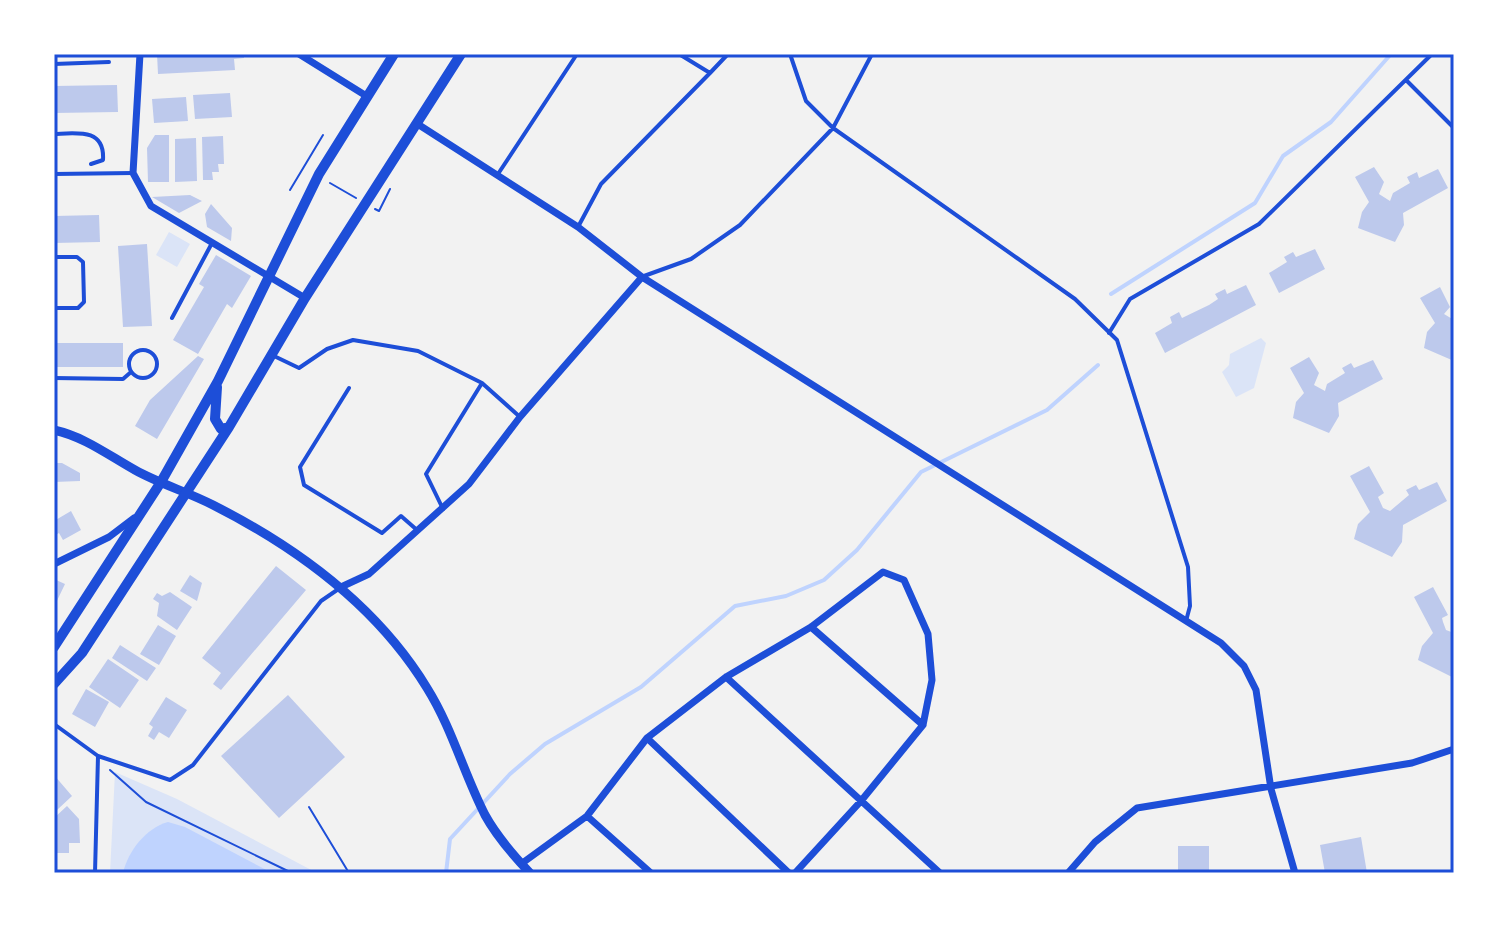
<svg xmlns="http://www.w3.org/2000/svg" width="1508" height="927" viewBox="0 0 1508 927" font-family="'Varela Round',sans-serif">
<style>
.green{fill:#dbe4f7}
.water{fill:#bfd3fe}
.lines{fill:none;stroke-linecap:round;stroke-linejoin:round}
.stream{stroke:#bfd3fe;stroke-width:4}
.building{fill:#bdc9ec}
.path{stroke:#1d4ed8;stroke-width:2}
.service{stroke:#1d4ed8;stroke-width:4}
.minor{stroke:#1d4ed8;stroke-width:7}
.tertiary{stroke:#1d4ed8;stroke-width:9}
.secondary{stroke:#1d4ed8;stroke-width:10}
.neatline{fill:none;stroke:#1d4ed8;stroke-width:3}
</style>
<rect width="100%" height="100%" fill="#f2f2f2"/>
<!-- green -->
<path class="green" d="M169,232L190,244L177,267L156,255Z
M1261,338L1266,343L1254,388L1236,397L1222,372L1229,365L1230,354Z
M115,772L177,799L317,873H110Z"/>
<!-- water -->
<path class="water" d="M168,822L185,827L272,873H123C128,851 146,828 168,822Z"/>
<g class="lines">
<!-- stream -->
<path class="stream" d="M1111,294L1255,203L1283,156L1331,122L1391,54
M446,873L450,839L510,774L545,744L641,687L735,606L786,596L824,580L857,550L921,472L1047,410L1098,365"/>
</g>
<!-- building -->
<path class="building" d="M157,54H244V58L234,59L235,70L158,74Z
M117,85L118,112L54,113V86Z
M230,93L232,117L195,119L193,95Z
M186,97L188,121L154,123L152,99Z
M155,135H169V182H148L147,148Z
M223,136L224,164H218L219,172H212L213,180H203L202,137Z
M196,138L197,181L175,182V139Z
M1374,167L1384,182L1379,194L1390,201L1393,193L1410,183L1407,177L1417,172L1419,178L1438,169L1448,188L1403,213L1404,225L1395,242L1358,228L1362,212L1369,202L1355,177Z
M190,195L202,201L179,213L152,197Z
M211,204L232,228L231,241L207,227L205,214Z
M99,215L100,242L54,243V216Z
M147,244L152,326L123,327L118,246Z
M1315,249L1325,269L1279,293L1269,273L1287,262L1284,257L1293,252L1296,257Z
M216,255L251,276L232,308L227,304L198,354L173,340L204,287L199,284Z
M1246,285L1256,305L1165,353L1155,333L1172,323L1170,317L1179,312L1182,318L1209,305L1218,299L1215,294L1225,289L1227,294Z
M1440,287L1450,307L1444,314L1454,320V361L1424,348L1427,332L1435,323L1420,298Z
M54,343H123V367H54Z
M198,356L204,359L157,439L135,426L150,400Z
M1309,357L1319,373L1314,385L1325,391L1327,384L1345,373L1342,368L1351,363L1354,368L1373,360L1383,379L1338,403L1339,416L1329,433L1293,418L1296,402L1304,393L1290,368Z
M54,463H62L80,473V481L54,482Z
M1369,466L1384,493L1378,497L1383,508L1390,511L1409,495L1406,490L1416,485L1419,490L1437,482L1447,501L1403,525L1402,542L1392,557L1354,539L1358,524L1370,512L1350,476Z
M71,511L81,530L63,540L59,533L54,536V521Z
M276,566L306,590L221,690L213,684L221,673L202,658Z
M190,575L202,583L197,601L180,591Z
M54,579L65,584L54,607Z
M1433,587L1448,615L1442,618L1443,622L1446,630L1454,633V678L1418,660L1422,646L1433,633L1414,597Z
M170,592L192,607L177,630L157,616L159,603L153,599L157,593L162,596Z
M158,625L176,636L159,665L140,654Z
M120,645L156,668L147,681L112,658Z
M108,659L139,680L120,708L89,687Z
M86,689L109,702L95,727L72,714Z
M288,695L345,757L279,818L221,756Z
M166,697L187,710L169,738L159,732L154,740L148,736L153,727L149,724Z
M54,775L72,796L57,810L54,806Z
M67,806L79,819L80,843H69V853H56L54,818Z
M1361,837L1367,873H1325L1320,845Z
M1178,846H1209V873H1178Z"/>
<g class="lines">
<!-- path -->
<path class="path" d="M330,183L356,198
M290,190L323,135
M375,209L379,211L390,189
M110,770L146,802L292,873
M309,807L349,873"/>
<!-- service -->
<path class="service" d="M679,54L710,73L728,54
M790,54L806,101L833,128L1075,299L1117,340L1188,567L1190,606L1186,621
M54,64L109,62
M1406,80L1454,128
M54,134C77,133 105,128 103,160L91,164
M54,174L133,173
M498,174L577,54
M578,227L601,184L710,73
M54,257H77L83,262L84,302L78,308H54
M644,276L691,259L740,225L833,128L872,54
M172,318L212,243
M1109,333L1130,299L1259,224L1432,54
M129 364a14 14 0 1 1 28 0a14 14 0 1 1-28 0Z
M274,356L299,368L327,349L353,340L418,351L482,383L520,417
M54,378L123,379L131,372
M349,388L300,467L304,485L382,533L401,516L417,530
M443,509L426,474L482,383
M54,724L98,756L170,780L193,765L321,601L340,588
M95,873L98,756"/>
<!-- minor -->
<path class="minor" d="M140,54L133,173L151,206L305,298
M299,54L368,97
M416,123L578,227L642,277L1221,643L1244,666L1256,690L1271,789L1295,873
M54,564L109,537L134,518
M341,587L369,574L469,484L520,417L642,277
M811,627L923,725
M726,677L940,873
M647,738L789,873
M587,816L651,873
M521,864L587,816L647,738L726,677L811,627L883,572L904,580L928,634L932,680L923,725L861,801L795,873
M1068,873L1095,842L1137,808L1412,763L1454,749"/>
<!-- tertiary -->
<path class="tertiary" d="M54,430C85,437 108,455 135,470C160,484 188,492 213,505C298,548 377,606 427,688C452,728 464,774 485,815C497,837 513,855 530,873"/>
<!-- secondary -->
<path class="secondary" d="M217,387L215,419L221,429L229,427
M54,647L161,482L218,381L319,174L394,54
M54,684L82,653L229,427L305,298L461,54"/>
</g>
<!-- border -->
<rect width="1508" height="927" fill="none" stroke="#ffffff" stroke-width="112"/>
<rect x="56" y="56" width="1396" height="815" class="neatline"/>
</svg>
